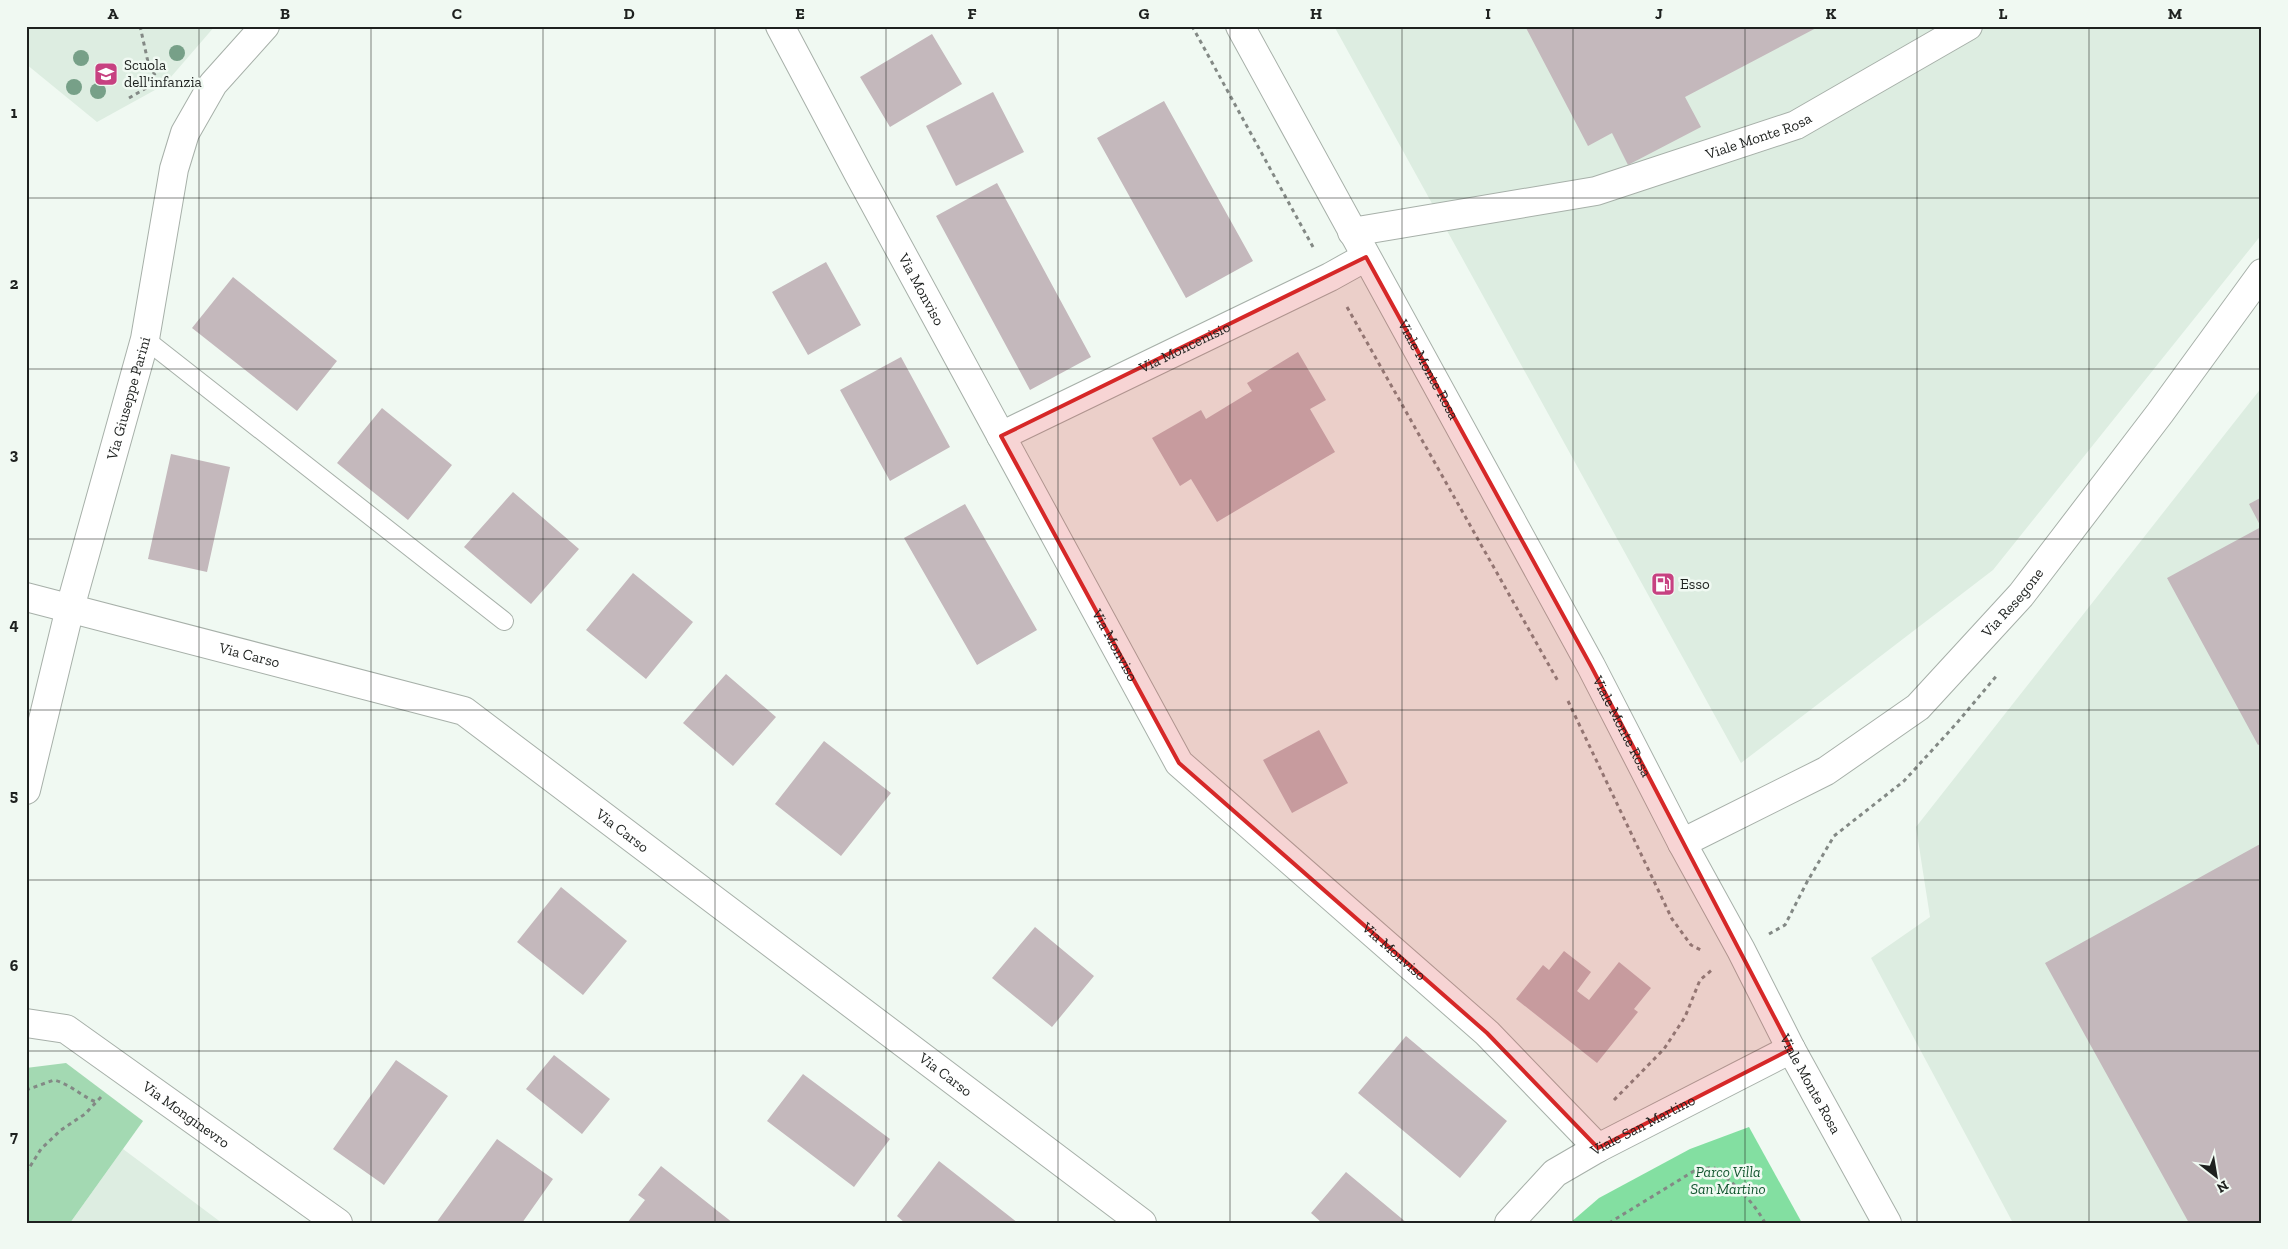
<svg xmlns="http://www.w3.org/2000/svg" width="2288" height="1249" viewBox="0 0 2288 1249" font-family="'Zilla Slab',serif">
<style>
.built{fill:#ddede1}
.green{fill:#a3d9b2}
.forest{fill:#83dfa1}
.building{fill:#c4b8bc}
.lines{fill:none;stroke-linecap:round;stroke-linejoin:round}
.lane-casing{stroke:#a7b0a9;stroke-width:20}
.street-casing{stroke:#a7b0a9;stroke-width:30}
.secondary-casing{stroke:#a7b0a9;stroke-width:30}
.path{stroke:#838985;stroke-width:3;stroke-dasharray:4 4;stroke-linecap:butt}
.lane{stroke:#fff;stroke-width:18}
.street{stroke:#fff;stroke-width:28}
.secondary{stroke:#fff;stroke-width:28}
.tree{fill:#77a088}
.marked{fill:#d62828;fill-opacity:0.2;stroke:#d62828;stroke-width:4;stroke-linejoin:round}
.grid{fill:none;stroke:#1e211f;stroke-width:1;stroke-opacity:0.55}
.labels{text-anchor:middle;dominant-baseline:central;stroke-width:5;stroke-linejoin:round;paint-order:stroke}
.poi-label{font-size:15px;fill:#1e211f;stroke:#f0f9f2;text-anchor:start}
.street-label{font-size:15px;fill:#1e211f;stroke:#f0f9f2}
.park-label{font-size:15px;font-style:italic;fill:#145831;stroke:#f0f9f2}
.neatline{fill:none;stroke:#1e211f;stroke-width:2}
.grid-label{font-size:16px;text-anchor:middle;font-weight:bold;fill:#1e211f}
</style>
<rect width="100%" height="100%" fill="#f0f9f2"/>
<!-- built -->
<path class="built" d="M26,26H215L164,85L97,122L26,64Z
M1334,26H2262V234L1993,570L1741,763Z
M2262,387V1223H2013L1871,958L1930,917L1916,827Z
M123,1149L222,1223H70Z"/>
<!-- green -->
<path class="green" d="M66,1063L143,1121L70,1223H26V1068Z"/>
<!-- forest -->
<path class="forest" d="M1749,1127L1802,1223H1570L1599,1198L1690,1149Z"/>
<!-- building -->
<path class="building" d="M1525,26H1820L1685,97L1701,127L1628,165L1612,133L1588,146Z
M932,34L962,84L890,127L860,77Z
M993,92L1024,152L956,186L926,126Z
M1164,101L1253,261L1186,298L1097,138Z
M997,183L1091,357L1030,390L936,216Z
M826,262L861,325L808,355L772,292Z
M233,277L337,361L297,411L192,328Z
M1298,352L1326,400L1310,409L1335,452L1217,522L1191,479L1180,486L1152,438L1201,410L1206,419L1252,391L1247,383Z
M901,357L950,447L890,481L840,390Z
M382,408L452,465L408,520L337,463Z
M171,454L230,467L207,572L148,559Z
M513,492L579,549L531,604L464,547Z
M2262,497V743L2258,745L2167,578L2261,527L2249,504Z
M965,504L1037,630L977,665L904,538Z
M633,573L693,622L646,679L586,630Z
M726,674L776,717L733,766L683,723Z
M1319,730L1348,783L1292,813L1263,760Z
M824,741L891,793L841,856L775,804Z
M2262,843V1223H2189L2045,963Z
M561,887L627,941L583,995L517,942Z
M1035,927L1094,976L1052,1027L992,978Z
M1564,951L1591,972L1577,991L1589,1000L1619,962L1651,988L1634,1009L1638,1012L1597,1063L1516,999L1543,965L1549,970Z
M1406,1036L1507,1121L1460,1178L1358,1093Z
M554,1055L610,1099L582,1134L526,1089Z
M396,1060L448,1096L384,1185L333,1149Z
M803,1074L890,1139L854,1187L767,1121Z
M497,1139L553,1179L522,1223H436Z
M939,1161L1018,1223H905L897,1216Z
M661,1166L733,1223H627L645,1200L638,1195Z
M1346,1172L1407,1223H1322L1311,1213Z"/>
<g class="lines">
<!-- lane casing -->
<g class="lane-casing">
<path id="lane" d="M145,339L504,621"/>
</g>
<!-- street casing -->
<g class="street-casing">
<g id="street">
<path id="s1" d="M780,26L858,173L1179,763L1487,1033L1598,1148"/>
<path id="s2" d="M1352,232L1596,191L1796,125L1968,26"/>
<path id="s3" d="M1001,436L1330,277L1366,257"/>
<path id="s4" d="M26,597L464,711L1142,1223"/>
<path id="s5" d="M26,790L70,608L145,339L174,169L185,133L213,84L265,26"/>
<path id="s6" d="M1682,843L1826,771L1918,707L2021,595L2160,413L2262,273"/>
<path id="s7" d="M26,1023L66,1029L338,1223"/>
</g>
</g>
<!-- secondary casing -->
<g class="secondary-casing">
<g id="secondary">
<path id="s8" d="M1240,26L1591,666L1682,843L1741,950L1791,1049L1887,1223"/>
<path id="s9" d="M1509,1223L1555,1173L1598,1148L1791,1049"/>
</g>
</g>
<!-- path -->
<path class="path" d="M1192,26L1313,247
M129,98L158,81L148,62L140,26
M1347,307L1559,683
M1568,701L1672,919L1691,945L1703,951
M1769,934L1785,925L1807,882L1834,836L1904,781L1956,724L1998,674
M26,1090L54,1080C70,1084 81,1096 96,1102
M1614,1100L1664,1049L1685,1017L1700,980L1713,969
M26,1173L41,1149L61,1130L85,1114L102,1096
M1609,1223L1694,1171L1713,1167C1732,1181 1754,1202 1765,1223"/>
<!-- lane -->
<use href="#lane" class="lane"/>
<!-- street -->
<use href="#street" class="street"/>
<!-- secondary -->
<use href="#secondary" class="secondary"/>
</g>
<!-- trees -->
<g class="tree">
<circle cx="177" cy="53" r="8"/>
<circle cx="81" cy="58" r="8"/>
<circle cx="74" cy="87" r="8"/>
<circle cx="98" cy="91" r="8"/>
</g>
<!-- marked area -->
<path class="marked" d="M1366,257L1591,666L1791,1049L1598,1148L1487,1033L1179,763L1001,436Z"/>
<!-- grid -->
<path class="grid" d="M199,26V1223M371,26V1223M543,26V1223M715,26V1223M886,26V1223M1058,26V1223M1230,26V1223M1402,26V1223M1573,26V1223M1745,26V1223M1917,26V1223M2089,26V1223M26,198H2262M26,369H2262M26,539H2262M26,710H2262M26,880H2262M26,1051H2262"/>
<!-- icons -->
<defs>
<g id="school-square" transform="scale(1.25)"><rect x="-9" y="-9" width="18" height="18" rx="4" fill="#c74181" stroke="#f0f9f2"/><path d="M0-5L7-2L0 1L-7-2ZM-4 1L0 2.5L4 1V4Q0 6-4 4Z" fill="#fff"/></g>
<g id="fuel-square" transform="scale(1.25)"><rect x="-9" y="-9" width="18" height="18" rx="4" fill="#c74181" stroke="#f0f9f2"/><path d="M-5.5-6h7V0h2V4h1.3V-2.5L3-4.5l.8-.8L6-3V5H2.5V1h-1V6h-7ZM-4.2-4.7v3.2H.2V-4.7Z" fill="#fff"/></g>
</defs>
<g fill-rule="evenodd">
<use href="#school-square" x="106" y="74"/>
<use href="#fuel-square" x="1663" y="584"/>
</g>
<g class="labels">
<!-- poi labels -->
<g class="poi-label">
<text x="124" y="65">Scuola<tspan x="124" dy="17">dell'infanzia</tspan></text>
<text x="1680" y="584">Esso</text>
</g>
<!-- street labels -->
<g class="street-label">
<text stroke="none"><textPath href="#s2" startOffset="419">Viale Monte Rosa</textPath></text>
<text stroke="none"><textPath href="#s1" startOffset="299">Via Monviso</textPath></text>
<text stroke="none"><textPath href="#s3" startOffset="204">Via Moncenisio</textPath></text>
<text stroke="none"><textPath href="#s8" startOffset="392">Viale Monte Rosa</textPath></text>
<text stroke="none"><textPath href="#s5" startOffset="405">Via Giuseppe Parini</textPath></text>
<text stroke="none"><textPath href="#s6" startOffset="414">Via Resegone</textPath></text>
<text stroke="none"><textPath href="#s1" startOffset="704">Via Monviso</textPath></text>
<text stroke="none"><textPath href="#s4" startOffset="231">Via Carso</textPath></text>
<text stroke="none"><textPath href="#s8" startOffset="798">Viale Monte Rosa</textPath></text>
<text stroke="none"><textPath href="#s4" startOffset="651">Via Carso</textPath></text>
<text stroke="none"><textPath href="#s1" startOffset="1124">Via Monviso</textPath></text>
<text stroke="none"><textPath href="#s4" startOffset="1056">Via Carso</textPath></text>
<text stroke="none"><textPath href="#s8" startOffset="1202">Viale Monte Rosa</textPath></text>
<text stroke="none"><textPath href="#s7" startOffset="188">Via Monginevro</textPath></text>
<text stroke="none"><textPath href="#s9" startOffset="168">Viale San Martino</textPath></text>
</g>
<!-- park labels -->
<g class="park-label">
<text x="1728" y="1172">Parco Villa<tspan x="1728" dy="17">San Martino</tspan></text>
</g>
</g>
<!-- border -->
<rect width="2288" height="1249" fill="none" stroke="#f0f9f2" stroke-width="55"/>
<!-- north arrow -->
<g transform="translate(2216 1176) rotate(149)" stroke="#f0f9f2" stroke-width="4" paint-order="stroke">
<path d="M0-4L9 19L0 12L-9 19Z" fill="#1e211f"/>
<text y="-8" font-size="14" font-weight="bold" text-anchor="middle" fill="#1e211f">N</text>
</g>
<rect x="28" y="28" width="2232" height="1194" class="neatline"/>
<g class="grid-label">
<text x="113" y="19">A</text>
<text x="285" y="19">B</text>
<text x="457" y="19">C</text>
<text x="629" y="19">D</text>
<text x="800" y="19">E</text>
<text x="972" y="19">F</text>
<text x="1144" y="19">G</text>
<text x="1316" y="19">H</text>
<text x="1488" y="19">I</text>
<text x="1659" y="19">J</text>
<text x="1831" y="19">K</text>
<text x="2003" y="19">L</text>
<text x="2175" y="19">M</text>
<text x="14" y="118">1</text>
<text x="14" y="289">2</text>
<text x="14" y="460">3</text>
<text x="14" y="630">4</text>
<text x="14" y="801">5</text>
<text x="14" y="971">6</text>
<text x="14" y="1142">7</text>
</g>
</svg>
